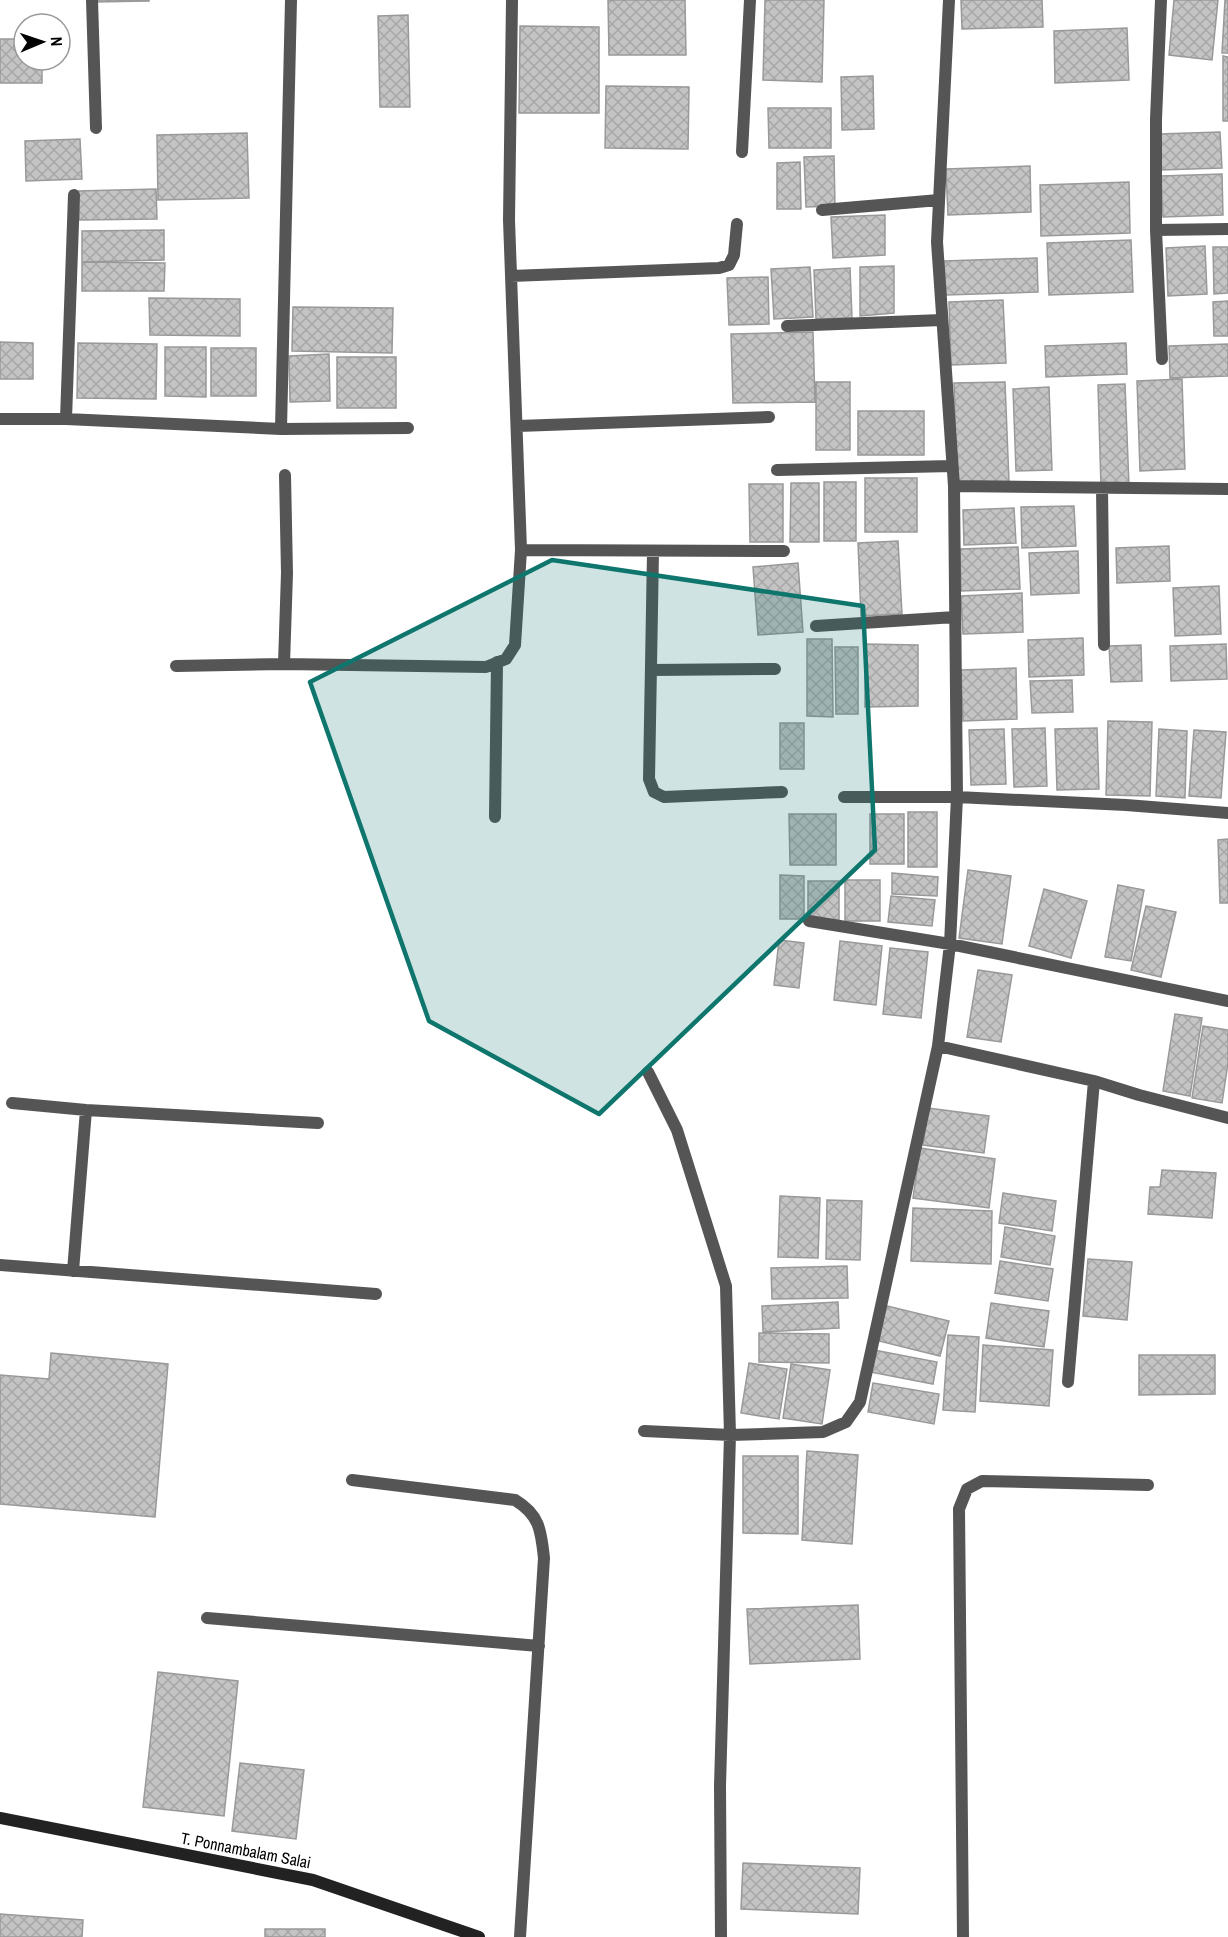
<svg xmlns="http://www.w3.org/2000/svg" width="1228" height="1937" viewBox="0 0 1228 1937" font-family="'Archivo Narrow',sans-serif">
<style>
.building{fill:url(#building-cross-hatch);stroke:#999;stroke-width:1.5}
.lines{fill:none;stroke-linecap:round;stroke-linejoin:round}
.street{stroke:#555;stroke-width:12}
.secondary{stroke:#222;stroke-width:12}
.marked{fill:#0f766e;fill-opacity:0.2;stroke:#0f766e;stroke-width:4.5;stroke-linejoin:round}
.labels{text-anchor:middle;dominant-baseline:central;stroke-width:4.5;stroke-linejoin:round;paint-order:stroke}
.street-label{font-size:16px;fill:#000;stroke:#fff}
</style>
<defs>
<pattern id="building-cross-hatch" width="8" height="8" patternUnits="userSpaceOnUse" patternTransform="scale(1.5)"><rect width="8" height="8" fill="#c4c4c4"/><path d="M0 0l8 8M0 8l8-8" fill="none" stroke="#a7a7a7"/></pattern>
</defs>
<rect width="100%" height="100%" fill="#fff"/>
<!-- building -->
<path class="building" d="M95,0H149V1L95,2Z
M608,0H685L686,55H609Z
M765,0H824L822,82L763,80Z
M961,0H1042L1043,27L962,29Z
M1174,0H1218L1212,60L1169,55Z
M1225,0H1228V53H1222Z
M408,15L410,107H380L378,16Z
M520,26L599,27V113H519Z
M1127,28L1129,80L1055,83L1054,31Z
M0,39H24V60H42V83H0Z
M1223,56L1228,57V121H1223Z
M873,76L874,129L842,130L841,77Z
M606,86L689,87L688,149L605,148Z
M768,108H831V148H769Z
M1220,132L1222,168L1160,170L1159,134Z
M247,133L249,198L158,200L157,135Z
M80,139L82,179L26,181L25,141Z
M834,156L835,206L806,207L804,157Z
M800,162L801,209H777V163Z
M1030,166L1031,212L948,215L946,169Z
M1222,174L1223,215L1163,217L1161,176Z
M1129,182L1130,233L1041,236L1040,185Z
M156,189L157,219L79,220L78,191Z
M885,215V255L833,258L831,217Z
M164,230V260L82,262V231Z
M1131,240L1133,292L1049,295L1047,243Z
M1205,246L1207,294L1168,296L1166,248Z
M1213,247H1228V293L1214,294Z
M1037,258L1038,292L946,295L944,261Z
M82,262L165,263L164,291H82Z
M894,266V313L860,316V267Z
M810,267L813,317L774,319L771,269Z
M850,268L852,318L816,319L814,270Z
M768,277L769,324L729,325L727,278Z
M149,298L240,299V336L150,335Z
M1003,300L1006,363L951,365L949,302Z
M1228,301V336H1214L1213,302Z
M293,307L393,308L392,353L292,351Z
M813,332L815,402L733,403L731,334Z
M0,342L33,343V379H0Z
M78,343L157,344L156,399L77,398Z
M1126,343L1127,374L1046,377L1045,346Z
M1228,344V376L1170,378L1169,346Z
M165,347H206V397L165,396Z
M211,348H256V396H211Z
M329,354L330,401L290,402L289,356Z
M337,357H396V408H337Z
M1182,379L1185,469L1140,471L1137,381Z
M816,382H850V450H816Z
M1005,382L1009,482L957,484L954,383Z
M1125,384L1129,486L1101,487L1098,385Z
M1049,387L1052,470L1016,471L1013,389Z
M858,411H924V455H858Z
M865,478H917V532H865Z
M824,482H856V541H824Z
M791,483H819V542H790Z
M749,484H783V542H750Z
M1074,506L1076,546L1022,548L1021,507Z
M1014,508L1016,543L964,545L963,510Z
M898,541L902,614L861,616L858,543Z
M1169,546L1170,581L1117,583L1116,548Z
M1018,547L1020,589L961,591L960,549Z
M1078,551L1079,593L1031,595L1029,553Z
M798,563L803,632L758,635L753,567Z
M1219,586L1221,634L1175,636L1173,588Z
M1022,593L1023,632L963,634L961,596Z
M1083,638L1084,675L1029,677L1028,640Z
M807,639H832L833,717L807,716Z
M865,644L918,645V706L865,707Z
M1226,644L1227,679L1171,681L1170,646Z
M1141,645L1142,681L1111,682L1109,646Z
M835,647H858V714H836Z
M1016,668L1017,719L963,721L961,670Z
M1072,680L1073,712L1032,713L1030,681Z
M1108,721L1152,722L1150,796L1106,795Z
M780,723H804V769H780Z
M1045,728L1047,786L1014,787L1012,729Z
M1097,728L1099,789L1057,790L1055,729Z
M1004,729L1006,784L971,785L969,730Z
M1159,729L1187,731L1185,798L1156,796Z
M1194,730L1226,732L1221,798L1189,796Z
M908,812H937V867H908Z
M789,814H836V865H790Z
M870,814H904V864H870Z
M1228,839V903H1220L1218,840Z
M968,870L1011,876L1002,944L959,938Z
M892,873L938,877L937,896L892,894Z
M780,875L804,876V919H780Z
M845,880H880V921H845Z
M808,881H839V920H808Z
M1118,885L1144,890L1131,961L1105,957Z
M1044,889L1087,901L1071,958L1029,946Z
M891,896L935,900L932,926L888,922Z
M1146,906L1176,912L1161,977L1131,970Z
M779,940L804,943L799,988L774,985Z
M840,941L882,946L876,1005L834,1000Z
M890,948L928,952L921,1018L883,1014Z
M978,970L1012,975L1001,1042L967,1037Z
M1175,1014L1202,1018L1190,1096L1163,1091Z
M1203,1026L1228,1030V1063L1222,1103L1192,1098Z
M928,1108L989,1116L984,1153L923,1145Z
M920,1148L995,1159L989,1208L913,1198Z
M1162,1170L1216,1173L1212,1218L1148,1214L1150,1187H1160Z
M1003,1193L1056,1201L1052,1231L999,1223Z
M780,1196L820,1198L818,1258L778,1257Z
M827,1200L862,1201L860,1260L826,1259Z
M913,1208L992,1211L991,1264L911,1261Z
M1005,1227L1055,1236L1050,1265L1001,1257Z
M1088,1259L1132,1262L1127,1320L1083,1316Z
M1000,1261L1053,1269L1048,1301L995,1293Z
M847,1266L848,1298L772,1299L771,1268Z
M838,1302L839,1328L763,1332L762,1306Z
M991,1303L1049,1311L1044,1347L986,1338Z
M883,1305L949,1321L940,1356L875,1340Z
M759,1333L829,1334V1363L759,1362Z
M948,1335L979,1337L975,1412L943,1410Z
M983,1345L1053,1350L1049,1406L980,1401Z
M874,1350L937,1362L933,1384L870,1372Z
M51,1353L168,1364L155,1517L0,1504V1375L49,1379Z
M1139,1355H1215V1394L1139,1395Z
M749,1363L787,1369L779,1419L741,1413Z
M791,1364L830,1370L822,1424L783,1418Z
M873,1383L939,1394L934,1424L868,1412Z
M807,1451L858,1455L852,1544L802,1540Z
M743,1456H798V1534L743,1533Z
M858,1605L860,1659L750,1664L747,1609Z
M158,1672L238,1681L224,1816L143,1807Z
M240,1763L304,1770L296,1839L232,1831Z
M743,1863L860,1868L858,1914L741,1909Z
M0,1914L83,1920L82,1937H0Z
M265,1929H325V1937H265Z"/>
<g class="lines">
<!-- street -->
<path class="street" d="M92,0L96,128
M949,0L937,242L954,486
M1161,0L1156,119V230L1162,359
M742,152L750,0
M74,195L66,419L281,429L408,428
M822,210L939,200
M1156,230L1228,229
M511,276L719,268L729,265L734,255L737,224
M787,326L942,320
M0,419H66
M518,426L769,417
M281,429L291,0
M777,470L952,466
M1102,488L1104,645
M521,550L784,551
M653,552L649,779L654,792L664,797L782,792
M816,626L955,617
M284,664L486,667L506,659L515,645L521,550L509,220L512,0
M176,666L284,664L287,573L285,475
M651,670L775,669
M844,797H957L1126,805L1228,813
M495,817L497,662
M809,921L950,944L1228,1001
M938,1046L1094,1081L1139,1095L1228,1118
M648,1072L677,1130L726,1286L730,1435L720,1786L721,1937
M12,1103L86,1110L318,1123
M0,1265L376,1294
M73,1271L86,1110
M1068,1382L1094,1081
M644,1431L730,1435L823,1432L846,1422L860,1402L938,1046L950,944L957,797L954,486L1228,489
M352,1480L515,1500C540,1515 541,1531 544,1558L520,1937
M207,1618L539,1646
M963,1937L959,1509L967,1489L982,1481L1148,1485"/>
<!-- secondary -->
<path class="secondary" d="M0,1818L313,1880L479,1937"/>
</g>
<!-- marked area -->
<path class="marked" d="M552,560L863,606L875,850L599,1114L429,1021L310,682Z"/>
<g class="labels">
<!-- street labels -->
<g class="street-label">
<text transform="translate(246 1850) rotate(11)">T. Ponnambalam Salai</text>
</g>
</g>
<!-- north arrow -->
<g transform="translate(42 42) rotate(88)"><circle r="28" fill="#ffffff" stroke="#999999" stroke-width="1.5"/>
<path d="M0-4.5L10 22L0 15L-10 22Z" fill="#000000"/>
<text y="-9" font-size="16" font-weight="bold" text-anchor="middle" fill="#000000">N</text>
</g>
</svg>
